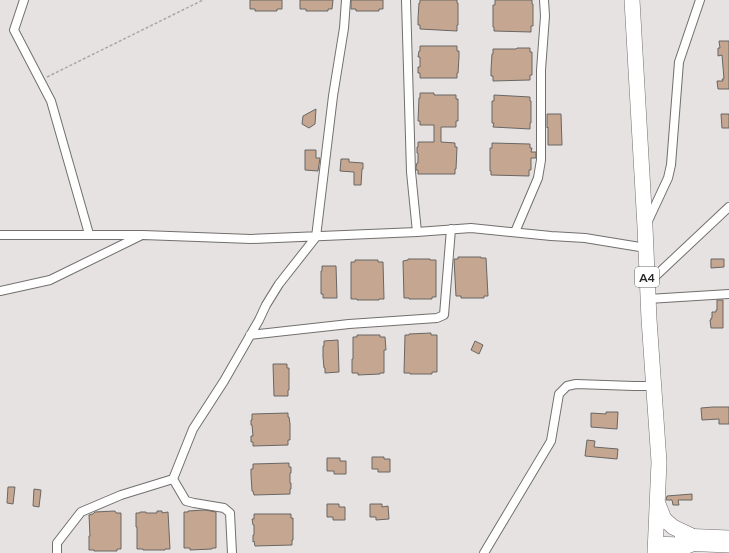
<svg xmlns="http://www.w3.org/2000/svg" width="729" height="553" viewBox="0 0 729 553" font-family="Lato,sans-serif">
<style>
.building{fill:#c5a791;stroke:#696664}
.lines{fill:none;stroke-linecap:round;stroke-linejoin:round}
.street-casing{stroke:#726f6d;stroke-width:10}
.primary-casing{stroke:#726f6d;stroke-width:14}
.highway-casing{stroke:#726f6d;stroke-width:16}
.path{stroke:#aba7a6;stroke-width:1.5;stroke-dasharray:3 2;stroke-linecap:butt}
.street{stroke:#fff;stroke-width:8}
.primary{stroke:#fff;stroke-width:13}
.highway{stroke:#fff;stroke-width:15}
.labels{text-anchor:middle;dominant-baseline:central;stroke-width:4;stroke-linejoin:round;paint-order:stroke}
.shield{fill:#fff;stroke:#686766;stroke-width:1}
.shield-label{font-size:12px;font-weight:bold;fill:#272625}
</style>
<rect width="100%" height="100%" fill="#e6e2e1"/>
<!-- building -->
<path class="building" d="M250,0H282V9H277V11H255V9H250Z
M300,0H333L332,9H328V11H306V9H300Z
M351,0H383V9H379V11H356V9H351Z
M420,0H457V3H458V25H457V31L420,29V25H418V19L419,3H420Z
M495,0H532V4H533V26H531V32L494,31V27H493V5H495Z
M719,41H729V89H718L717,81H723L722,79H724L722,55L718,56V48H720Z
M420,46H457V51H459V57L458,73H457V78H420V73H418V67H420V57H418L419,51H420Z
M517,48H530V52H532V75H530V80L493,81V76H491V70L492,54H493V49H516Z
M420,93H434V95H456V99H458V121H456V127H441V142L455,143V147H457L456,169H455V174H418V170H416V167L417,163H418V153H417V147H418V142H434V125H420V121H418L419,98H420Z
M494,95L530,97V101H531V123H530V129L493,127L494,123H492V101H494Z
M316,109L315,124L309,128L302,124L303,116Z
M547,114H561L562,145H548V127L547,128Z
M721,114H729V128H722Z
M492,143L530,144V148H532L531,152H536V158H531V170H529V176L491,175V171H490V148H492Z
M305,150H316V158H320L318,171L305,170Z
M341,159H349V162L363,163V169H362L361,185H354V172L340,171Z
M458,257H481V258H486L488,296H484V298H461V296H456L454,259H458Z
M408,259H430V260H436V297H432V299H409V298H404L403,261L408,260Z
M711,259H724V267L711,268Z
M355,260H378V262H383L384,299H379V300H357V299H351V262H355Z
M322,266H336L337,298H323V294H321V271H322Z
M717,300H723V328H711L710,320H711V318H712V312H716V310H717Z
M431,333V335H437V372H432V374H410V373H404L405,335H409V334Z
M357,335H380V337H385L386,350H384V373H380V374L358,375V373H352V359H353V337H357Z
M338,340L339,372L325,373V368H324L323,357V346H324V341Z
M475,341L483,345L479,354L471,350Z
M273,364H287V368H289V390H288V396H274Z
M713,407H729V424H719V419L702,420L701,408Z
M606,412H618L617,429L591,427V413L606,414Z
M288,413V417H289L290,424V440H288V445L253,446V442H251V436H253L252,425H251V420H252V414Z
M587,440L595,441L594,447L618,449L617,459L585,456Z
M372,457H384V459H390V472H378V469H372Z
M327,458H340V461H346V474H334V471H327Z
M289,463V467H291V473H290V483H291V489H290V494L254,495L253,491H252L251,475V469H253V464Z
M8,487H15L13,504L7,503Z
M34,489L41,490L39,507L33,506Z
M692,494V500H678L679,505H673L672,500H666L667,496Z
M327,504H339V507H345V520H333V517H327Z
M370,504H382V507L388,506L389,519L376,520V517H370Z
M205,510L216,512V548H212V549L190,550V548H184V512H188V511Z
M115,511L116,513H121V549H117V551H94V550H89V536H90L89,515L93,514L95,512Z
M157,511H162V513L168,512L170,549H165V550H143V549H137V527H136V513H140V512H146V513H157Z
M254,514H291V518H293V540H292V545L255,546L254,541L253,542V535H254V525H253L252,519H254Z"/>
<g class="lines">
<!-- street casing -->
<g class="street-casing">
<path id="street" d="M24,0L14,30L51,101L89,234
M406,0L411,172L417,232
M647,223L668,178L671,165L679,62L700,0
M515,232L538,178L541,160V70L545,16L544,0
M0,235H143L251,239L417,232L471,228L551,236L585,238L646,248
M647,284L729,207
M0,291L50,280L140,236
M648,299L729,294
M250,335L349,324L437,318L444,315L451,229
M57,553V543L81,512L121,495L173,479
M232,553L230,513L224,508L194,503L186,501L173,479L193,429L224,381L259,320L266,305L279,284L316,237L333,96L344,28L346,0
M484,553L551,441L559,394L567,386L576,384L634,386H654"/>
</g>
<!-- primary casing -->
<g class="primary-casing">
<path id="primary" d="M681,535L729,537
M655,543L729,546"/>
</g>
<!-- highway casing -->
<g class="highway-casing">
<path id="highway" d="M632,0L645,227L649,319L659,462L655,553
M658,504L664,519L673,527L690,535
M669,553L692,544"/>
</g>
<!-- path -->
<path class="path" d="M47,77L203,0"/>
<!-- street -->
<use href="#street" class="street"/>
<!-- primary -->
<use href="#primary" class="primary"/>
<!-- highway -->
<use href="#highway" class="highway"/>
</g>
<g class="labels">
<!-- shield labels -->
<rect class="shield" x="635" y="267" width="24" height="20" rx="3"/>
<g class="shield-label">
<text x="647" y="277">A4</text>
</g>
</g>
</svg>
